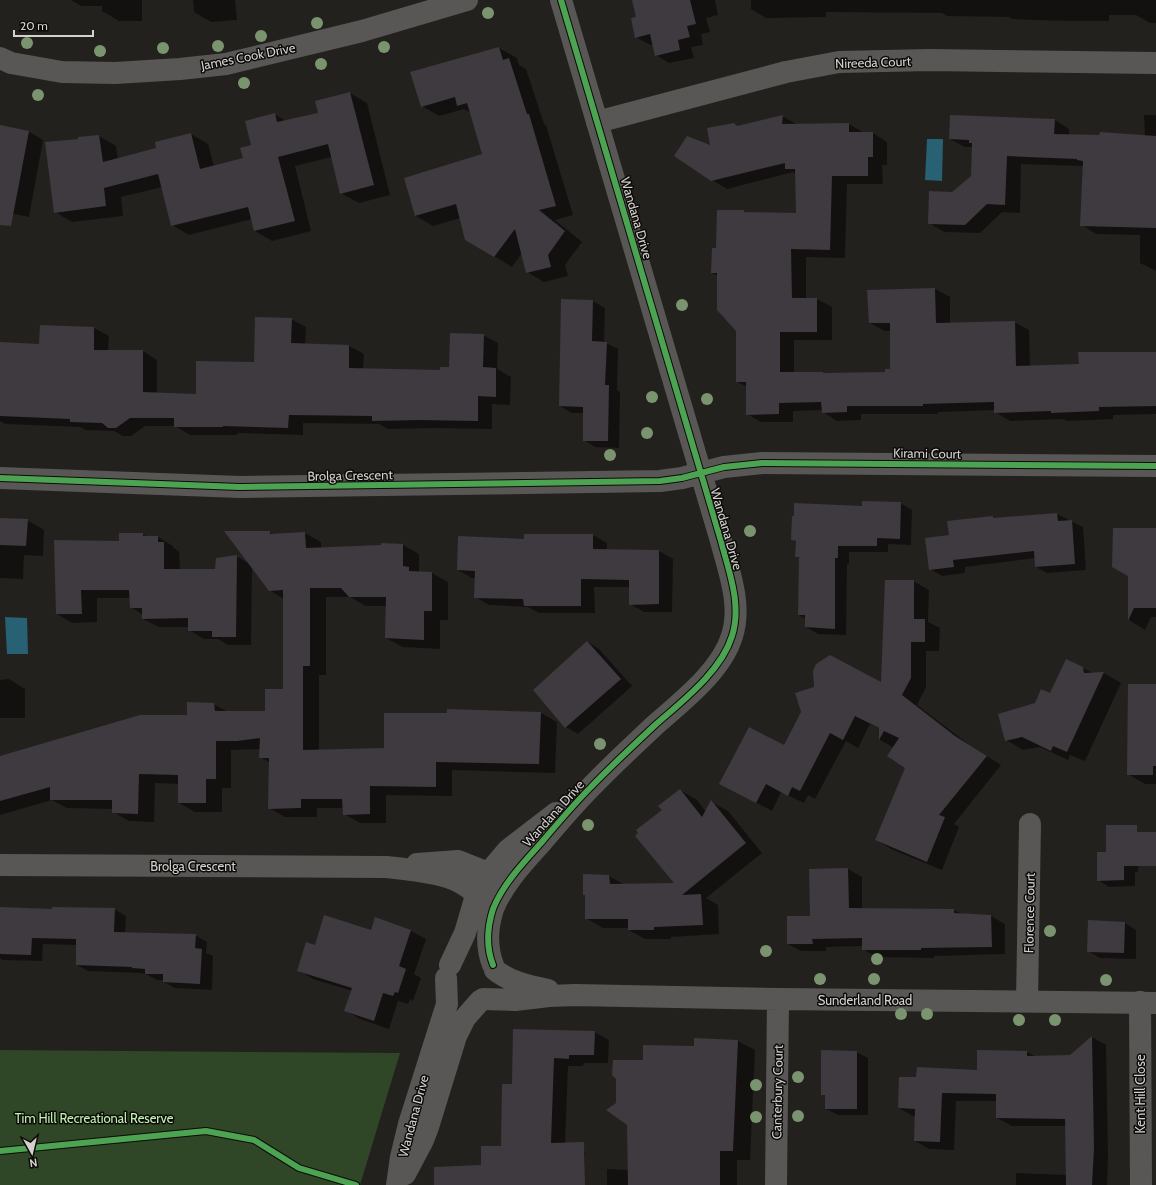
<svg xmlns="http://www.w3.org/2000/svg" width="1156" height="1185" viewBox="0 0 1156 1185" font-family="Cabin,sans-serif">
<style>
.green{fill:#2f4627}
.water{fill:#286174}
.shadow{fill:#0007}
.building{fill:#3e3a40}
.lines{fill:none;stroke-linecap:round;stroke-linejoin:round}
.minor{stroke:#595755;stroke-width:22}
.tertiary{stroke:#595755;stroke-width:22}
.cycleway-casing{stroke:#0d0b09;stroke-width:8}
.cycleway{stroke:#4ca352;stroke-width:6}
.tree{fill:#79946f}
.labels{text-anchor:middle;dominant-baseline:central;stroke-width:3;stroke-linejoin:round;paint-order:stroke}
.street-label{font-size:13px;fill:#d4d1ce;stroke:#0d0b09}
.park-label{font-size:13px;fill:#c0f3b1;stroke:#0d0b09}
</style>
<rect width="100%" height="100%" fill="#23211e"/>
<!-- green -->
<path class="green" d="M0,1050L400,1053L360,1185H0Z"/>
<!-- water -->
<path class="water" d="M927,139H943L942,181L925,180Z
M5,617L27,618L28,654H7Z"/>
<!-- shadow -->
<path class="shadow" d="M71,0H142V21H119L102,11V6H81Z
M193,0H235L237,20L211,22L194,12Z
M633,0H715L718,15L706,18L710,32L701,34L703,45L691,47L694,58L669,63L656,55L653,44L650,45L636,37L637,17Z
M751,0H1156V23H1150L1136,15H1109V21H1069L1012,19L1009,17L947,16L942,13L826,12V17L766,18L751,9Z
M499,48L517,58L519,65L526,69L544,124L546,125L573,215L555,220L582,242L565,265L568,276L544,282L527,272L522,253L512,267L466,239L460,218L433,226L416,216L405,178L483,155L471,113L464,109L439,116L422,106L411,73Z
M350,93L367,103L390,195L359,203L341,193L332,157L295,166L311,231L272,241L255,231L252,219L189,235L172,225L162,187L121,197L123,216L72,222L55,212L79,140L99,136L116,146L118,159L157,149L191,134L208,144L214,166L244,159L274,114L286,121L319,113Z
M1144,115H1156V271L1140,263V235L1096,234L1082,225L1083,166L1021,164L1020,213L1002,212L980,233L944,232L929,223L953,193L972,176L973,147H965L950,139L1055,120L1069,129V135L1145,136Z
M782,116L798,125L849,124L864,133H873L887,142V165H882L883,184H847L845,258L806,257V299H817L832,307V340H794V373H886L891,370V331H885L870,323L935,289L950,297V323L1014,322L1029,330L1030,367L1080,365L1156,353V414L1113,415V419L1067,421L1063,419L1010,421L995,412V410L938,412V414H861V420L837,421L823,412V410L793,411V422H761L747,414V387L737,382V330L718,276L712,273L717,249L743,211L747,213L797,214L796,174L793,172L727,189L712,180L711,147L737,127Z
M28,131L43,140L29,217L0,211V138Z
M562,300L593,301L605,308L604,343H606L618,349L617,390L620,392L619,448L595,447L584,440V413H572L560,406Z
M291,319L306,327L305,345L349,346L364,354L363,369L441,371L450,368L483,335L498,343L497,369L511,377L510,405L492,404V429L434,428L388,429L379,424L303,423V435L237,433V435H190L175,426H145L131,436H123L114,431L86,430L80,427L5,424L0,421V343L40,345L41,326L94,328L109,336L108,351H143L157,360V394L197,395L255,363Z
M900,503L912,510L911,545L888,544V552H849V564H847L846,635L818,634L806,627V619L799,615L800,559L796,556L797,542L792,540L863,507Z
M1057,514L1083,527L1086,570L1047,573L1036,567L1035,558L965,567V573L942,576L930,569L950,536L992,517L996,519Z
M0,519L27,520L44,530L43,556L24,555L23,579L0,578Z
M1156,529V617H1151L1145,630L1129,620V576Z
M226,532H270L274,535L305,533L321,542V548L382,546V544L403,545L419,554V572L432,573L448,582V620H440V649L403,647L386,638L387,606H366L350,597H326V675H319V751L385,749L541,713L557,722L555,773L452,770V796L386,795V823H360L344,814L343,808H317V817H285L269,808L270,763L260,757V749L231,750V788H222V812H195L179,803V784L155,783L154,822L129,821L113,812V809L67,808L52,800L0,815V757L188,716L213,704L228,712H266L284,690V599L269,590L252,566L251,645H228L218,639H204L189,630V627H159L143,619V615L131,607V598H97V622L72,623L57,614L120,542L142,534L148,537H158L173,546L174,548L179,552L180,570H216L236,556L250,564Z
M525,535H593L607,543V550L659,551L673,559L672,612H644L630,604V587H594L595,613H539L528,607L489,605L475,597L476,578H472L458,570L525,540Z
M913,581L929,590L928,622L940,628L939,651H926V687L917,705L971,746L1001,765L954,824L959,827L942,870L891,849L876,840L906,767L894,748L880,740V729L870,724L858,748L846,741L815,799L808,795L804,803L781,792L772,811L736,792L784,747L882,684Z
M588,642L599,649L632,686L578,734L566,727L534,690Z
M1083,668L1092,673H1104L1121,683L1085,761L1070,755L1068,760L1040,747L1023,750L1006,740L1035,704L1050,695Z
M9,679L25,689V718H0V680Z
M1156,685V784H1145L1128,774Z
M680,790L697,800L706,812L711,802L728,811L762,853L706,898L718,905L719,934L671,937V939H645L629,930V928H603L586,918V896L584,875L609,876L625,885L676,884L663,810Z
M1128,826L1139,833L1138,872H1135V886L1109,887L1098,880L1107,853Z
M848,869L862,877V909L954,910L962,914L991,916L1005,924V954L934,956V958L876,957L863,949V946L826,947V951H801L788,944L811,917L810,870Z
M0,908L53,910L114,909L126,916L125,933L195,935L207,942L206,953L213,956L212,990L175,988L164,982V980H157L148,975L141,973L88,971L77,965V945L43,944L42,961L2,960L0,958Z
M1125,923L1136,930V959L1100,958L1088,951Z
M372,931H411L426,939L414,974L421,978L413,1001L410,999L408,1004L398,1001L389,1029L360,1019L345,1010L352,991L313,979L298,970L316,947Z
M514,1030L594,1032L609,1040L608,1063H584L583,1066H568L565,1144H571L585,1152L584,1185H474L482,1166L502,1147L513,1085Z
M1092,1037L1106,1045L1108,1157L1107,1185H1016V1173L1067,1175L1066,1126H1012L997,1118V1101H956L954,1150L929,1149L915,1141V1116H913L899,1108L917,1078L978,1071L1027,1052L1035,1056H1070Z
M738,1041L755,1050L750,1160H737V1185H607V1169L629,1170L628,1125L617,1103L644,1061L695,1047Z
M856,1052L868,1058V1115H838L826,1109V1096L822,1094Z"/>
<!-- building -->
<path class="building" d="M632,0H690L696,24L687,26L690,37L678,40L680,50L655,56L650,34L635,38L631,18L636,17Z
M499,47L503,60L509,58L527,114H529L556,206L539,210L565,231L548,255L551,267L526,273L515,229L494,257L465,240L456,204L415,216L404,178L482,154L467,103L457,106L455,97L421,107L410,72Z
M350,92L374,185L340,194L328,144L278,157L295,221L254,231L248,207L171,226L158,174L104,188L106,206L54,213L45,142L78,139V137L99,135L103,162L156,148L155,142L191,133L200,169L243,158L240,148L251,145L245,121L275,113L277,122L318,113L315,101Z
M783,115L782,124L849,123V132H873V157H868V176H832L830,250L791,249L792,298H817V332H780V372H823V373L885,372V369H890V323H869L867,290L935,288L936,323L1015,321L1016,366L1079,364L1078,352H1156V406L1099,407V411L1051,413V411L994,413V402L923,404V406H847V412L822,413L821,402L779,403V414L746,415V382H736V331L717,310V273H711L712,248H716L717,210H744V212L796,213L795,169H785V163L711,181L674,156L687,136L710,145L707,128L734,123L737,126Z
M950,115L1055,119L1054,134L1099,135L1100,132L1156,136V228L1080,226L1083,161L1077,160V159L1007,156L1005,205L987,204L965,225L928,224L929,191L952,192L971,176L972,143H969V140L949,139Z
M0,125L29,131L11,226L0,225Z
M561,299L593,300L592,341L607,342L605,385H609L608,441H583V407L559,406Z
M255,317L292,318L291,343L349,345V368L440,370V367H449L450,333L484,334L483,367L496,368V397L478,396V421L419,420L372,421V416L289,415L288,428L223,426V427H174V418H130L116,428H108L102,423L70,422V419L0,416V342L39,344L40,325L94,327V350H143V392L196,394V361L254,362Z
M862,501L901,502L900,539L877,538V546H838V558H835V629L805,627V615H798L799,557H795L796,541L791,540L792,516H794V503L862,506Z
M1057,513L1058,521L1072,520L1075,564L1035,567L1034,551L953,560L954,567L929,570L925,538L949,535L947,521L993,516V518Z
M0,518L28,519L26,546L0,545Z
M1113,528H1156V608H1134L1128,621V576L1112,567Z
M224,531H270V534L305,532L306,548L381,545V543L403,544V566L409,567V571L432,572V611H424V640L385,638L386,597H349L341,588H310V666H303V750L384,748V713H447V709L541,712L539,764L436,762V787L370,786V814L343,815L342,799H301V808L268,809L269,758H259L260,738L237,741H216V779H206V803H178V775L139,774L138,814L112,813V800H50V787L0,801V756L140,715H187V702L214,703L215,711H265V689H283V590L269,591Z
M119,533H143V536H158V542H164V569H215L216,558L237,555L236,637H212V631H188V618L142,619V608H130L129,590H81L82,614H56L54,540L119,541Z
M524,534H593V549L659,550V604L629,605V580L581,579V606H524L523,599L474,598L475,571L457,570L458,536L524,539Z
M885,580H914V619H925V642H911V678L902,695L955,736L987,756L939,815L945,817L927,862L875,840L905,768L887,756L899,738L884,731L879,740V728L855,716L843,740L830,733L800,791L792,787L788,796L766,784L756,803L719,784L749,727L784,745L801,712L795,693L814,687L813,671L816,664L830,655L881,682Z
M587,641L621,679L565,728L533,690Z
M1066,659L1083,667L1084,673L1104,672L1067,752L1053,746L1051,751L1022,737L1005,741L998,714L1035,703L1041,689L1050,693Z
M1128,684H1156V766H1153V775H1127Z
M680,789L702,817L711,800L746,843L682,895L701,894L703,925L654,927V930H628V919H585V895H583V874L609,875L610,884L674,883L635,836L638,833L636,830L662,810L658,806Z
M1106,825H1137V832H1156V866H1124V880L1097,881V852H1106Z
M848,868L849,908L954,909V913L991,915L992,947L921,948V950H862V938L812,939L813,944H787V916H810L809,869Z
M0,907L52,909V907L115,908L114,932L196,934L195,948L202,949L200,984L163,982V974H145V969L132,968V967L76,965V939L32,938L31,955L0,954Z
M324,915L371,930L375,917L411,930L399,966L406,969L398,993L395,992L393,996L383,993L374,1021L344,1011L352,988L297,971L306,942L315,945Z
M1088,920L1125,922L1124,953L1087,952Z
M513,1029L595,1031L594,1055H569V1059L554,1058L551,1143L584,1142L585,1185H434V1167L481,1165V1146H501L502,1084H512Z
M1092,1036L1094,1148L1092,1185H1066L1065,1119L996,1118V1094L942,1093L940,1142L914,1141L915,1109L898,1108L899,1077H916L917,1067L977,1070V1050L1027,1051V1056L1070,1055Z
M694,1038L738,1040L733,1151H720V1185H628L627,1125L606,1110L616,1103V1079L612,1075L613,1060H643V1045L694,1046Z
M821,1050L857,1051V1109H825V1095H821Z"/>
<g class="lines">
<!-- minor -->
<path class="minor" d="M0,58L11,63L62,72L115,73L180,69L226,64L362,31L467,0
M597,122L786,72L839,62L930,60L1156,63
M0,478L240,487L660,481L682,478L724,467L762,463L1156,466
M417,864L458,861L488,873
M0,865L386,867C405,869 436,872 453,879C462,882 469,888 477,894
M495,970C510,982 528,986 548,990
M483,999L515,1000L549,996L575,995L778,999L1156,1003
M1027,1001L1030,824
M1140,1002L1141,1185
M776,1185L778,999"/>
<!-- tertiary -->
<path class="tertiary" d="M450,965L465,933L477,892L485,877L508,850L556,813
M493,965C486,947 487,928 493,909C503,884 523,863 541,843C557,824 573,805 591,787C611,766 633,746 654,726C681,702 721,672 732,636C742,605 729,572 721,541L561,0
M405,1174L423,1140L428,1127L456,1036L465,1018L480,1001
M397,1185L401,1157L409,1124L447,1004L446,978"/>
<!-- cycleway casing -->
<g class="cycleway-casing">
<path id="cycleway" d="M0,478L240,487L660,481L682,478L724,467L762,463L1156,466
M493,965C486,947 487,928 493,909C503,884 523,863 541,843C557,824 573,805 591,787C611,766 633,746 654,726C681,702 721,672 732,636C742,605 729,572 721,541L561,0
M0,1151L206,1131L254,1140L299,1168L356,1185"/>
</g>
<!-- cycleway -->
<use href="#cycleway" class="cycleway"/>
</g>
<!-- trees -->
<g class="tree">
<circle cx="488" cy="13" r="6"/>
<circle cx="317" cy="23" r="6"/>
<circle cx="261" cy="36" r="6"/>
<circle cx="27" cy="43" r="6"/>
<circle cx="218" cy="46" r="6"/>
<circle cx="384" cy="47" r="6"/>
<circle cx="163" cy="48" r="6"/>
<circle cx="100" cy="51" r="6"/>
<circle cx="321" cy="64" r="6"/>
<circle cx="244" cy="83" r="6"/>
<circle cx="38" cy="95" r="6"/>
<circle cx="682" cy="305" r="6"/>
<circle cx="652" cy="397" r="6"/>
<circle cx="707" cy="399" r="6"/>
<circle cx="647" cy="433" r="6"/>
<circle cx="610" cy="455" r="6"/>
<circle cx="750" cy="531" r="6"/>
<circle cx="600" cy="744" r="6"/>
<circle cx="588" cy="825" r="6"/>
<circle cx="1050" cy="931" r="6"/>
<circle cx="766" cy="951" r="6"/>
<circle cx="877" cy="959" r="6"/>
<circle cx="820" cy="979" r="6"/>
<circle cx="874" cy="979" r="6"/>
<circle cx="1106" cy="980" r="6"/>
<circle cx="901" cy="1014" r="6"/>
<circle cx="927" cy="1014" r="6"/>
<circle cx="1019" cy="1020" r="6"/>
<circle cx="1055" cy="1020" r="6"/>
<circle cx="798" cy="1077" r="6"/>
<circle cx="756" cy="1085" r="6"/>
<circle cx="798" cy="1116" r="6"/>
<circle cx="756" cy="1117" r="6"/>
</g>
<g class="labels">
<!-- street labels -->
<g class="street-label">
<text transform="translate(248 56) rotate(-11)">James Cook Drive</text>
<text transform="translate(873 62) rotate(-2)">Nireeda Court</text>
<text transform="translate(637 218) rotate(74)">Wandana Drive</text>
<text transform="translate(927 453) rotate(1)">Kirami Court</text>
<text transform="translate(350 475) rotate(-1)">Brolga Crescent</text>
<text transform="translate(727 529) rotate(74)">Wandana Drive</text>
<text transform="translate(553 813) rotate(-48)">Wandana Drive</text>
<text x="193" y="866">Brolga Crescent</text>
<text transform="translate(1029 913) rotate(-89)">Florence Court</text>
<text x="865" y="1000">Sunderland Road</text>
<text transform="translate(777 1092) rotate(-89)">Canterbury Court</text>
<text transform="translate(1140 1094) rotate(-90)">Kent Hill Close</text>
<text transform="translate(413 1116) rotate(-75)">Wandana Drive</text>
</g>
<!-- park labels -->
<g class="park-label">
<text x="94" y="1118">Tim Hill Recreational Reserve</text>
</g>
</g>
<!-- north arrow -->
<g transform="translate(32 1153) rotate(172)" stroke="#0d0b09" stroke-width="3" paint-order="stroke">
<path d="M0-3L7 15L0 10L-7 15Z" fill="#d4d1ce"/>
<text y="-6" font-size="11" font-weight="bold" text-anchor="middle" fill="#d4d1ce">N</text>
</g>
<!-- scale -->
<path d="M14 30v6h79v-6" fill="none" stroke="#d4d1ce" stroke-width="2"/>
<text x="20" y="30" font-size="12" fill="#d4d1ce" stroke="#0d0b09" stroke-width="3" paint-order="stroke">20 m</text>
</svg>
